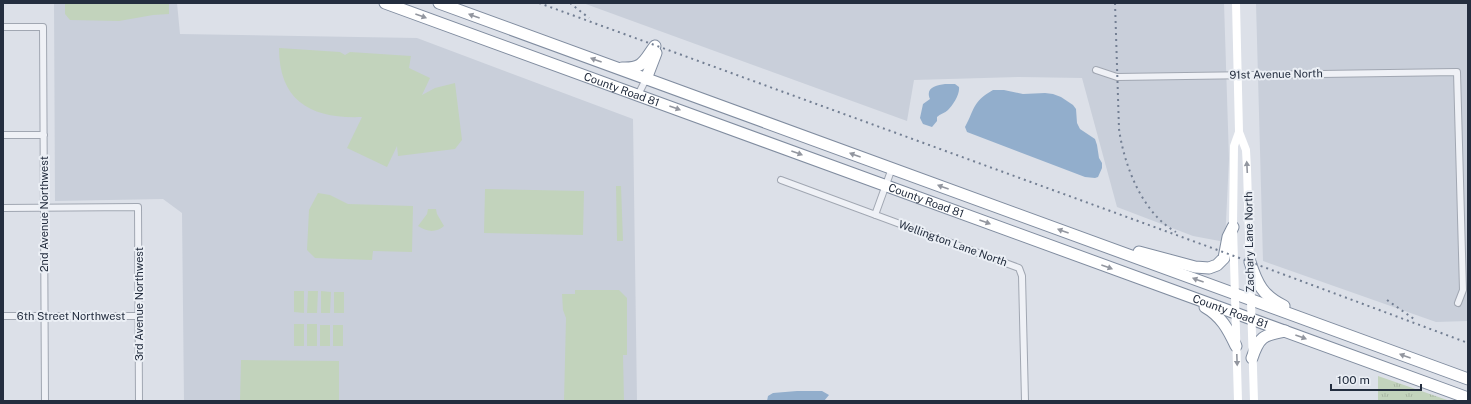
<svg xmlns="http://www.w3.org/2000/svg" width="1471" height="404" viewBox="0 0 1471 404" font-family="'Public Sans',sans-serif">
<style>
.built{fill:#c9cfda}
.grass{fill:url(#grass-tufts)}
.garden{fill:#c2d3bc}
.water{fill:#92aecc}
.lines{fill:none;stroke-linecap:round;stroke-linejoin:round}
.street-casing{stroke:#a1a7b2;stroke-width:8}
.highway-casing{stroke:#818da0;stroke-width:13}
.street{stroke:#eff1f6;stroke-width:6}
.secondary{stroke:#fff;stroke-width:8}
.highway{stroke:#fff;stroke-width:11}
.rail{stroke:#737f93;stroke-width:2;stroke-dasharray:2 4;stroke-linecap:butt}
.oneway{fill:#92969f}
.labels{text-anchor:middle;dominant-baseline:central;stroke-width:4;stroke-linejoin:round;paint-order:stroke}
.street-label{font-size:11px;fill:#242e3f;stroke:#ebeff5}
</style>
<defs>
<pattern id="grass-tufts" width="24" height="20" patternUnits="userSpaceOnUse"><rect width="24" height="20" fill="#c2d3bc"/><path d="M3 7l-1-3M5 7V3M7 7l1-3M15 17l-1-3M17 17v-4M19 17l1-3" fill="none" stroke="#a7b5a3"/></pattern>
</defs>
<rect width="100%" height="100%" fill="#dce0e8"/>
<!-- built -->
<path class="built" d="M54,3H177L180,34L417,38L633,119L637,401H184L182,213L163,199L55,201Z
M583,3H1224L1229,159L1225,242L1193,236L1117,207L1082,78L1020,77L914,80L907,121Z
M1256,3H1468V321L1436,322L1263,261Z"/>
<!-- grass -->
<path class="grass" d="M1378,376L1450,401H1378Z"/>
<!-- garden -->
<path class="garden" d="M65,3H169V14L153,15L119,21L70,20L65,14Z
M279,48L340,52L345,55L350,52L411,56L409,68L430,78L422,95L435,88L455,83L462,140L455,149L398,156L397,146L387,167L347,148L362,117C312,119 279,102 279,48Z
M616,186H621L623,241H617Z
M485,189L584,191L583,235L484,233Z
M318,193L330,195L348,204L413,206L412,252L373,251L372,260L315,258L307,250L309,210Z
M428,209H436L437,214L444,226C436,233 427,232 418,226L427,214Z
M575,290H619L627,298V355H623L624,401H564L566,318L563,310L562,294H575Z
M294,291H304V313L294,312Z
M308,291H318L317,313H307Z
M321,291L331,292L330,313H321Z
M334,292H344V313H334Z
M294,324H304V346H294Z
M307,324H317V346H307Z
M320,325H330V346H320Z
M333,325H343V346H333Z
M241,360L339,361V401H240Z"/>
<!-- water -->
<path class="water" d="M945,84H955L959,87C960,94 953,105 948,110C945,113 940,114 937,117V121L932,127L923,124L920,118L923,104L930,99C925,88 936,85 945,84Z
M993,90H1004L1023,94L1045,93L1053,94L1061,97L1073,105L1076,109L1077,123L1080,129L1095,139L1097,145L1099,158L1102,163V168L1098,177L1095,178L1085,177L967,132L965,127C975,109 972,102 993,90Z
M797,391H822L829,395L824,401H767L768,396L773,393Z"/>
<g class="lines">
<!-- street casing -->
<g class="street-casing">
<path id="street" d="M3,27H43L45,401
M1096,70L1117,77L1457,72L1463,290L1458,303
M638,95L646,79
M3,135H44
M781,180L1019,268L1022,276L1025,401
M3,208L138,207L139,401
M875,215L892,168
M3,316H139"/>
</g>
<!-- highway casing -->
<g class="highway-casing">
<g id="highway">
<path id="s1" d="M385,3L1468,398"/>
<path d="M439,3L1468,379"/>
<path d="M622,68C644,69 644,60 655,46"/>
<path d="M646,79L656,53"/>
<path d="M1139,252L1195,267L1209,268L1217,265L1224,258L1228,237L1233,227"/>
<path d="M1250,262C1257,284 1263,296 1284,306"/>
<path d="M1205,307C1221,316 1228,329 1236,346"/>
<path d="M1252,358C1259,337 1263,335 1285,331"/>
</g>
</g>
<!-- street -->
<use href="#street" class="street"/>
<!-- secondary -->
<path class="secondary" d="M1236,3L1239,132L1246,150L1247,169L1254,401
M1238,401L1233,227L1234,146L1239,132"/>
<!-- highway -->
<use href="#highway" class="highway"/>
<!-- rail -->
<path class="rail" d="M539,3L1234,256L1468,343
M570,3L589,18
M1115,3L1119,129C1124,165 1142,213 1176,232
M1387,300L1414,319"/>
</g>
<!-- one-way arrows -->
<defs><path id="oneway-solid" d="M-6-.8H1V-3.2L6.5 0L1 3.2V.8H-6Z"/></defs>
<g class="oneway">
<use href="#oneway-solid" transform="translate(421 16) rotate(20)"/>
<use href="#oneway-solid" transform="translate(474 16) rotate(-160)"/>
<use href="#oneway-solid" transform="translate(596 60) rotate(-160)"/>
<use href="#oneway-solid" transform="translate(675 108) rotate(20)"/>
<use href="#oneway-solid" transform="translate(797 153) rotate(20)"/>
<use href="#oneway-solid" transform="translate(855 155) rotate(-160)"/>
<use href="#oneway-solid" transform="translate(1247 167) rotate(-93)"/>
<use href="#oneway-solid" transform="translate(943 187) rotate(-160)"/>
<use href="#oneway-solid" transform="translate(985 222) rotate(20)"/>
<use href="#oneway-solid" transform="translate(1063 231) rotate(-160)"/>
<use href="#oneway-solid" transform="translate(1107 267) rotate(20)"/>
<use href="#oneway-solid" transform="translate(1198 280) rotate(-160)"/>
<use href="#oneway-solid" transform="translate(1301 337) rotate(20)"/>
<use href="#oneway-solid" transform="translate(1405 356) rotate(-160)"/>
<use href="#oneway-solid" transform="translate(1237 360) rotate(88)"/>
</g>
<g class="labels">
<!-- street labels -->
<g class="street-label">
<text transform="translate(1276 74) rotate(-1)">91st Avenue North</text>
<text stroke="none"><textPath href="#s1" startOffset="252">County Road 81</textPath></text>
<text stroke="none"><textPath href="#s1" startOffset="576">County Road 81</textPath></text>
<text transform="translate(44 214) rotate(-90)">2nd Avenue Northwest</text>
<text transform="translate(1249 242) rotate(-91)">Zachary Lane North</text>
<text transform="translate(953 243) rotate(20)">Wellington Lane North</text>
<text transform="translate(139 304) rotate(-90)">3rd Avenue Northwest</text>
<text stroke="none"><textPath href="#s1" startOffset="900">County Road 81</textPath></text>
<text x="71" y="316">6th Street Northwest</text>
</g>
</g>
<!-- border -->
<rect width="1471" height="404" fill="none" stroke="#242e3f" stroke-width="8"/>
<!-- scale -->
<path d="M1331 384v6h90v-6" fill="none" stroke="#242e3f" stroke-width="2"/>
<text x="1337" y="384" font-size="12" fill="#242e3f" stroke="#ebeff5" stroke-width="3" paint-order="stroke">100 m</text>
</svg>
